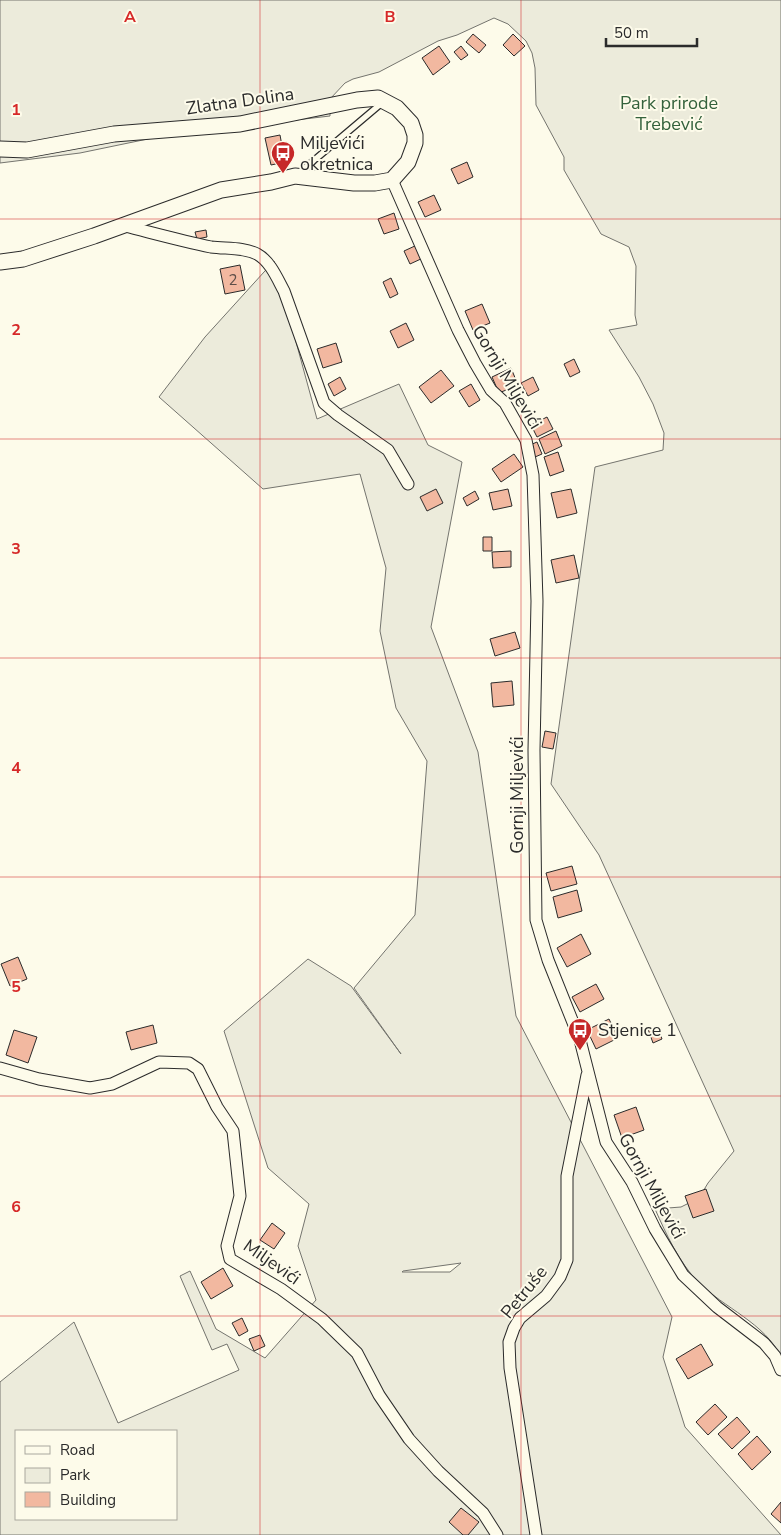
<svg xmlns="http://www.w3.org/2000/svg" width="781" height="1535" viewBox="0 0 781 1535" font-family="'Nunito Sans',sans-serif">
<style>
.green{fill:#ecebdb;stroke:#74746e;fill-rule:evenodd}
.building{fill:#f2b8a0;stroke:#2b2b2b}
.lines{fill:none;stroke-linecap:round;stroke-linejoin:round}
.service-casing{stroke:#2b2b2b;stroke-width:8}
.minor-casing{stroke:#2b2b2b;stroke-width:13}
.secondary-casing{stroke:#2b2b2b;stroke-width:17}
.service{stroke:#fdfbea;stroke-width:5.5}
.minor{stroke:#fdfbea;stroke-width:11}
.secondary{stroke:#fdfbea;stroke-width:15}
.grid{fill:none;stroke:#d62828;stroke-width:1;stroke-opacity:0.55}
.labels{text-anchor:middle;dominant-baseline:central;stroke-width:4;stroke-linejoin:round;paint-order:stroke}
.number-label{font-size:15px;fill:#5d4e48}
.street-label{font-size:18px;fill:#2b2b2b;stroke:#fdfbea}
.park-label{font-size:18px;fill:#34623c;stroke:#fdfbea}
.poi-label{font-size:18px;fill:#2b2b2b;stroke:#fdfbea;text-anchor:start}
.grid-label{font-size:16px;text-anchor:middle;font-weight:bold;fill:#d62828;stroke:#fdfbea;stroke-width:4;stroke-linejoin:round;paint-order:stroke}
</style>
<rect width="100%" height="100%" fill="#fdfbea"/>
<!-- green -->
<path class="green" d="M0,0H781V1357C765,1323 724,1308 698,1282C679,1262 666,1234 655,1209L681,1207L699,1198L708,1183L734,1151L599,855L551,784L595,467L663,450L664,433L653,404L639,377L609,330L637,325L635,315L636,266L629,247L601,234L564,170V157L536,105L535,68L532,53L526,41L508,24L494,18L457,35L438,41L379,72L353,79L345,83L330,99V116L167,135L80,153L0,163Z
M274,261L317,419L399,384L428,445L462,462L431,627L478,752L516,1016L672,1317L663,1357L685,1427L781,1535H0V1382L74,1322L118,1423L239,1370L227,1344L212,1350L180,1276L190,1271L216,1329L265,1358L316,1300L298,1246L309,1204L268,1168L224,1031L308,959L351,986L401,1054L354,988L415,915L427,761L396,708L380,631L386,568L360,474L263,489L159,397L205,337ZM461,1263L450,1272H402L403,1271ZM16,1431H176V1519H16Z"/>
<!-- building -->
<path class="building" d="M473,34L486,45L479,53L466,42Z
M513,34L525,46L514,56L503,45Z
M439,46L450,62L433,75L422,58Z
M461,46L468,55L461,60L454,52Z
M280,135L285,162L271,165L265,138Z
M467,162L473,177L458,184L451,169Z
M434,195L441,210L425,217L418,202Z
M394,213L399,229L384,234L378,219Z
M206,230L207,237L197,239L195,232Z
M417,245L423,258L410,264L404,251Z
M240,265L245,290L225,294L220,269Z
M391,278L398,294L390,298L383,282Z
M482,304L490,323L473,330L465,311Z
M406,323L414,340L398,348L390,331Z
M336,343L342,362L323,368L317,349Z
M574,359L580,372L570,377L564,364Z
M511,368L518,385L499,393L492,377Z
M441,370L454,386L431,403L419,387Z
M340,377L346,389L334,396L328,384Z
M533,377L539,390L528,396L521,383Z
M471,384L480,400L469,407L459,391Z
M547,417L553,429L537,437L531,425Z
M556,431L562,446L545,454L539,439Z
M537,442L542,454L535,457L530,445Z
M558,452L564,471L550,476L544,457Z
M514,454L523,467L501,482L492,469Z
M436,489L443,503L427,511L420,497Z
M508,489L512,506L493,510L489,493Z
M571,489L577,513L557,518L551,493Z
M475,491L479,499L467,506L463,498Z
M483,537H492V551H483Z
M511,551V567L493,568L492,552Z
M574,555L579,578L556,583L551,560Z
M515,632L520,648L495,656L490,639Z
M512,681L514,705L493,707L491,683Z
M545,731L556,733L553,749L542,747Z
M572,866L577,884L551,891L546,873Z
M577,890L582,911L558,918L553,897Z
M581,934L591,954L567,967L557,948Z
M18,957L27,979L10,986L1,964Z
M596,984L604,999L580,1012L572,997Z
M609,1019L618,1038L596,1049L587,1030Z
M153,1025L157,1043L131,1050L126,1032Z
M657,1026L662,1039L653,1043L648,1029Z
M14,1030L37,1037L28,1063L6,1055Z
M636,1107L644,1130L622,1138L614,1115Z
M706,1189L714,1211L693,1218L685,1196Z
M272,1223L285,1233L274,1249L260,1240Z
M223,1268L233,1286L211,1299L201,1282Z
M242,1318L248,1331L239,1336L232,1323Z
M260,1335L265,1346L254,1351L249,1339Z
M701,1344L713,1365L688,1379L676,1359Z
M715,1404L727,1417L708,1435L696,1422Z
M737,1417L750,1432L732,1449L718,1434Z
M757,1436L771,1452L752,1470L738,1454Z
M781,1502V1523L771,1514Z
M461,1508L479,1522L468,1535H463L449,1522Z"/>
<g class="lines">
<!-- service casing -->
<g class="service-casing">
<path id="service" d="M299,173L383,102"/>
</g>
<!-- minor casing -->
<g class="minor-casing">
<path id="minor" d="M392,180L458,330L475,363L491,390L505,403L526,440L533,475L537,601L534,750L536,920L548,960L580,1040L606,1142L632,1182L655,1229L683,1275L717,1307L764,1343L775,1356L781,1370
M125,226C153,233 182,241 211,247C226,249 243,247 257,254C270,261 277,278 284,291L324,403L338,415L388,450L408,484
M0,1068L39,1079L90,1088L112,1084L159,1062L189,1063L198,1069L217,1107L233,1131L240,1196L227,1246L230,1259L281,1289L322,1319L357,1353L379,1395L409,1439L438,1471L483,1513L497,1535
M536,1535L510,1368L509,1342L514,1328L520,1318L546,1296L560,1277L567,1260V1176L587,1075"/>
</g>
<!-- secondary casing -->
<g class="secondary-casing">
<path id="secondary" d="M0,149L27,150L114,134L240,124L357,100L378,98L397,108L411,123L415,135V143L408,162L392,180L375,183H354L295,176L271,182L221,190L94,236L23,259L0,262"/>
</g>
<!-- service -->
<use href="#service" class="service"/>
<!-- minor -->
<use href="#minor" class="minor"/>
<!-- secondary -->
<use href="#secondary" class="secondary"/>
</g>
<!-- grid -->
<path class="grid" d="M260,0V1535M521,0V1535M0,219H781M0,439H781M0,658H781M0,877H781M0,1096H781M0,1316H781"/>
<!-- icons -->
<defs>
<g id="bus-pin" transform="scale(1.25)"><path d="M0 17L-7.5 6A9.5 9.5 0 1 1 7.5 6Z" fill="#c62828" stroke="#fdfbea"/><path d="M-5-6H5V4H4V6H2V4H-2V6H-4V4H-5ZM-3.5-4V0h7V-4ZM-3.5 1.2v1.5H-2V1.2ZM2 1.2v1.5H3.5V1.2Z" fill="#fff"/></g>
</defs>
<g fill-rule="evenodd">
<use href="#bus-pin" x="283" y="153"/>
<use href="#bus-pin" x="580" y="1030"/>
</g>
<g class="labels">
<!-- number labels -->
<g class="number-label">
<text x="233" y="280">2</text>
</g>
<!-- street labels -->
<g class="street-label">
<text transform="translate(240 101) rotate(-8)">Zlatna Dolina</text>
<text transform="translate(507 377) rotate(59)">Gornji Miljevići</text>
<text transform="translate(517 795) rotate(-90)">Gornji Miljevići</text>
<text transform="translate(652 1186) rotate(61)">Gornji Miljevići</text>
<text transform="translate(272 1262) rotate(35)">Miljevići</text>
<text transform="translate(524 1292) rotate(-51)">Petruše</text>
</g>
<!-- park labels -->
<g class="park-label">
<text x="669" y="103">Park prirode<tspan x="669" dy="21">Trebević</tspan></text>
</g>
<!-- poi labels -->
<g class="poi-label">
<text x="300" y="143">Miljevići<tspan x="300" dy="21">okretnica</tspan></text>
<text x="598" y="1030">Stjenice 1</text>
</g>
</g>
<g class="grid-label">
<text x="130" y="22">A</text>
<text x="390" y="22">B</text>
<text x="16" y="115">1</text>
<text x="16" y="335">2</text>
<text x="16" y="554">3</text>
<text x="16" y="773">4</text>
<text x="16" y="992">5</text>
<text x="16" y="1212">6</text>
</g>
<!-- legend -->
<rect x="15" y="1430" width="162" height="90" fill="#fdfbea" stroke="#a9a89e"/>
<rect x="25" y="1446" width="25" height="8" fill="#fdfbea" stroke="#a9a89e"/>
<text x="60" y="1455" font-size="15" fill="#2b2b2b">Road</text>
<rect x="25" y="1468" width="25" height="15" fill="#ecebdb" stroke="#a9a89e"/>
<text x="60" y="1480" font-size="15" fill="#2b2b2b">Park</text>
<rect x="25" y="1492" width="25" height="15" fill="#f2b8a0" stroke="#a9a89e"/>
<text x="60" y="1505" font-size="15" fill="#2b2b2b">Building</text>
<!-- scale -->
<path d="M606 38v8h91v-8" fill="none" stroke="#2b2b2b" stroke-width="2.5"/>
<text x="614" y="38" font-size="15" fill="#2b2b2b" stroke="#fdfbea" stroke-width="4" paint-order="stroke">50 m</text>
</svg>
